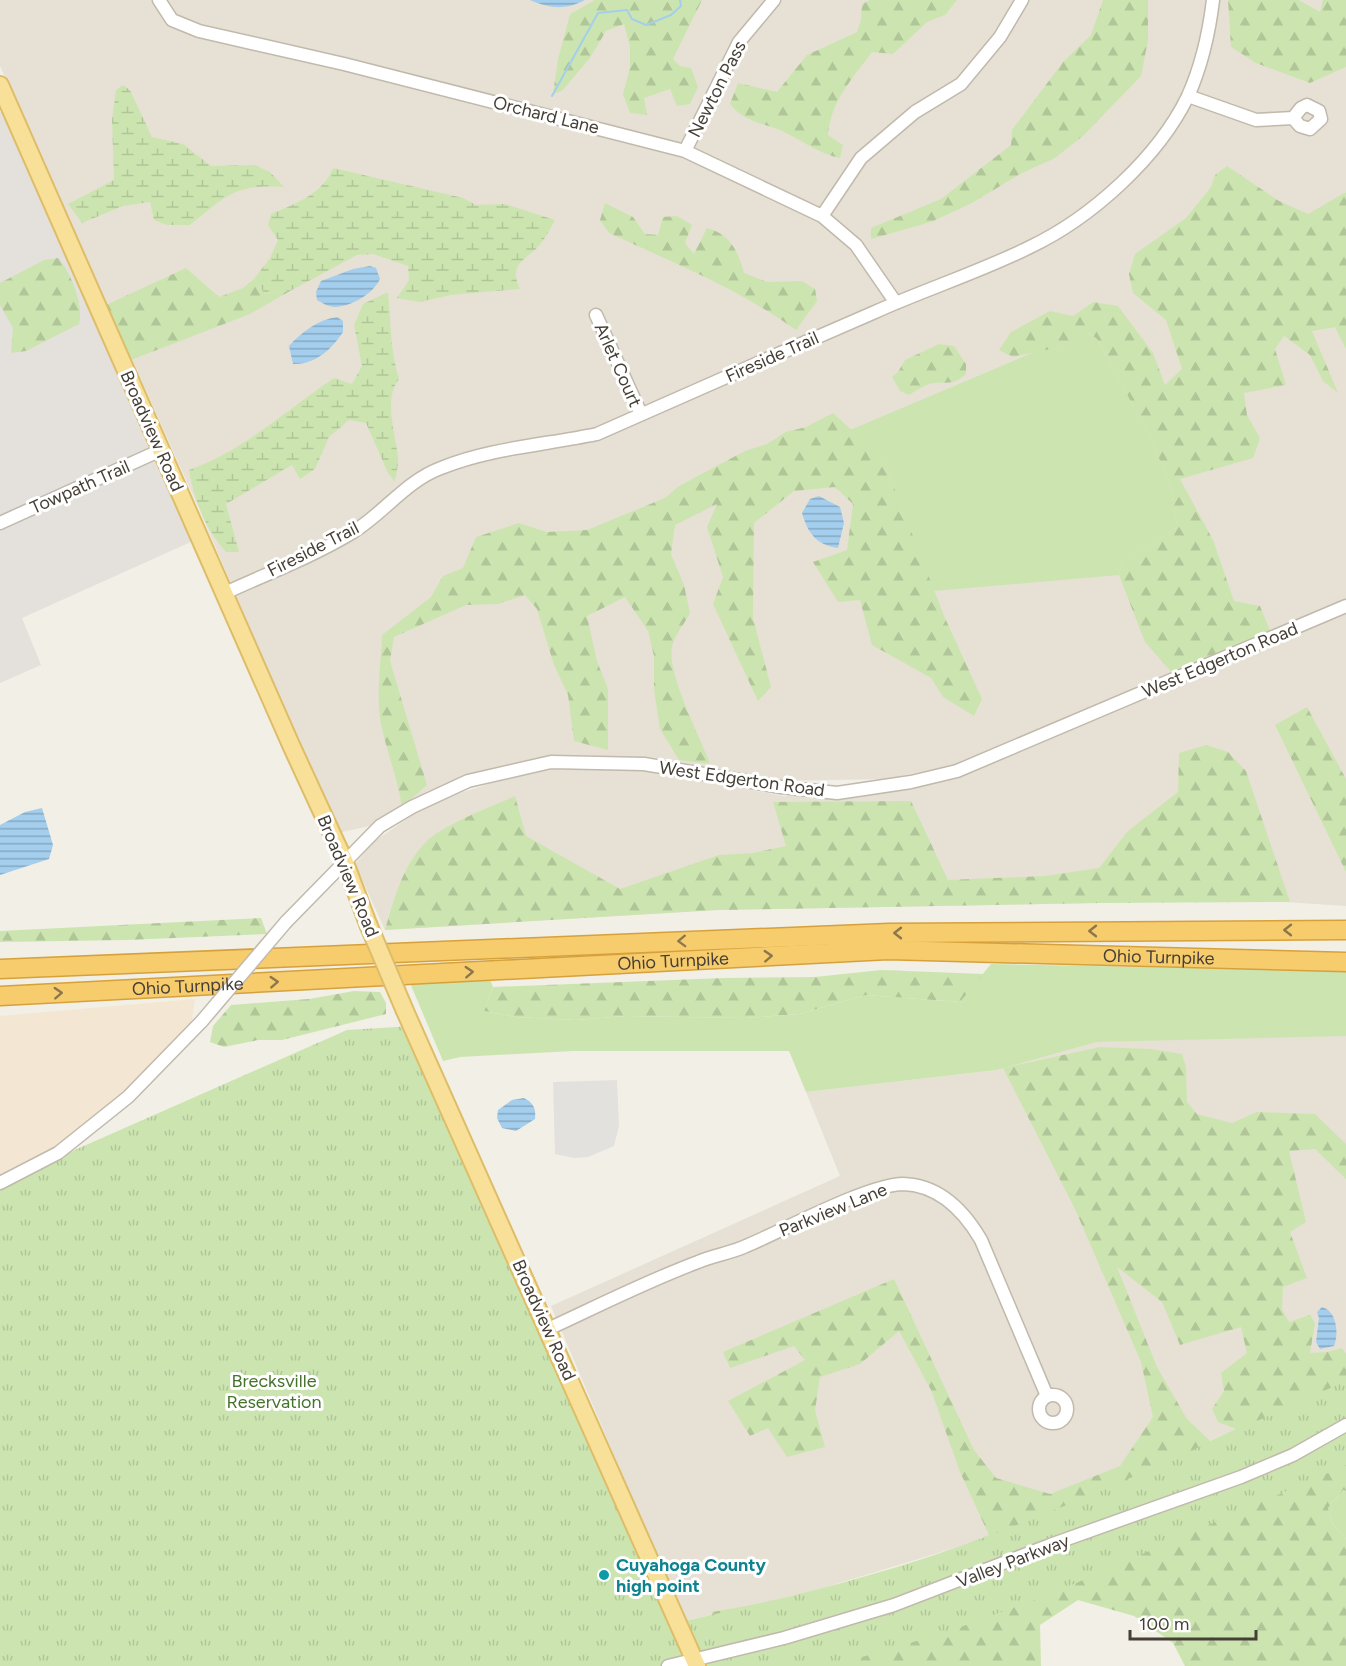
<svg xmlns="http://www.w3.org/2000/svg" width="1346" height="1666" viewBox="0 0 1346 1666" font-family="Figtree,sans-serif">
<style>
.residential{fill:#e6e1d4}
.commercial{fill:#f3e6d2}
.industrial{fill:#e4e0db}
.green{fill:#cce5b0}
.forest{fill:url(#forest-firs);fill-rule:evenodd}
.wetland{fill:url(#wetland-marsh)}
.park{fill:url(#park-tufts)}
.parking{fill:#e3e1de}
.water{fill:url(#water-rules)}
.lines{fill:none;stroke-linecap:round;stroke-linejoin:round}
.stream{stroke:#a4ceed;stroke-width:2}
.minor-casing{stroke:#c0b9ac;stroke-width:15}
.major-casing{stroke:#debd68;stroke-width:20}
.highway-casing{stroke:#d6a13c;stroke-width:21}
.minor{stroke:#fff;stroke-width:12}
.major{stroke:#f9e098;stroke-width:16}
.highway{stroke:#f7cc6c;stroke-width:18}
.minor-bridge-casing{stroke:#c0b9ac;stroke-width:15;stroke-linecap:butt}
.major-bridge-casing{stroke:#debd68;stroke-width:20;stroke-linecap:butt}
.minor-bridge{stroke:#fff;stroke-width:12}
.major-bridge{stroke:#f9e098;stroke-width:16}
.oneway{stroke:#8c774c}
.culture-dot{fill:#0f9aa8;stroke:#fff;stroke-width:2}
.labels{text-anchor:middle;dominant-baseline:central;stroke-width:6;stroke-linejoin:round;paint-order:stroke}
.street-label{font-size:18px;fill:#453f36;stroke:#fff}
.park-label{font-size:18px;fill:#45732c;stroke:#fff}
.culture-label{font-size:18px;font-weight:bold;fill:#0d838f;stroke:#fff;text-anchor:start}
</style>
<defs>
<pattern id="forest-firs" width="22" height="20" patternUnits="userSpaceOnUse" patternTransform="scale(1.5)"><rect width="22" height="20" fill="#cce5b0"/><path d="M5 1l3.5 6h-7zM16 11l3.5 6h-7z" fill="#b1c698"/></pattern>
<pattern id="wetland-marsh" width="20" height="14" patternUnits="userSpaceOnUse" patternTransform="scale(1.5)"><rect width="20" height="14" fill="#cce5b0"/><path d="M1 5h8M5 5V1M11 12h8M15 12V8" fill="none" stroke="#b1c698"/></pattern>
<pattern id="park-tufts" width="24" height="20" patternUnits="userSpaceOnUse" patternTransform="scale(1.5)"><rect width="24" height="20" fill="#cce5b0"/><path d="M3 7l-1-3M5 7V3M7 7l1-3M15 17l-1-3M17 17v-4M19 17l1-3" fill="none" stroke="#b1c698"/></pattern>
<pattern id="water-rules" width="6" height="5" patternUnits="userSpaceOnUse" patternTransform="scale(1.5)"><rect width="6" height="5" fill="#a4ceed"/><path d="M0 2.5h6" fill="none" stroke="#87a9c1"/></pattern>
</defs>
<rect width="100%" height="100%" fill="#f2efe6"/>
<!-- residential -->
<path class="residential" d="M0,0H1346V602L954,765L886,779L775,781L658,758L575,755L508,766L428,791L369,826L338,833L200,511L0,66Z
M1346,612V906L1253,900L717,910L385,930L355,864L375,841L420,810L457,794L512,777L551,770L640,769L783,796H855L928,785L963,774Z
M1303,1035L1346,1036V1381L1073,1501L971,1543L813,1591L684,1621L551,1306L840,1176L806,1092L997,1070L1097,1042Z"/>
<!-- commercial -->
<path class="commercial" d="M195,999L191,1025L98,1118L49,1153L0,1179V1016Z"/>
<!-- industrial -->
<path class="industrial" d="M4,111L193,541L22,618L41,665L0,683V112Z"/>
<!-- green -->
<path class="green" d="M1088,333L1097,339L1149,435L1169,481L1178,527L1123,561L1119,575L934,591L883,459L850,430L1032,353L1056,348Z
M991,964L1346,971V1036L1097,1042L997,1070L806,1092L789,1051H573L460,1057L443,1061L410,983L490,979L493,987L484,1011L515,1017L576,1020L625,1016L746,1018L799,1014L866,995L960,1002Z
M1343,1490L1346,1491V1539L1333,1525L1328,1508Z"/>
<!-- forest -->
<path class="forest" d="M595,0H702L673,59L680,66L691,68L698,87L690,104L677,106L670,89L644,98L647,115L630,113L623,94L630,68V47L624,24L606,31L590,58L562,91L553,94L558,59L570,14Z
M870,0H957L945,15L927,22L893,54L872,52C852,79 831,101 828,135L843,145L840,158C820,154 806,143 788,134C768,123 745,124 730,104L738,83L777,92L807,55L857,32L861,20L862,4Z
M1103,0H1148V40L1141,76L1084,135L1055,158L1020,174L972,203L931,222L871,239V228L941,199L1011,145L1012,130L1063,62L1091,35Z
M1228,0H1299L1320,12L1323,0H1346V67L1310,83L1256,63L1231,47Z
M1227,166L1279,201L1308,214L1346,192V349L1335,327L1312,331L1338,393L1323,381L1310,355L1284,336L1275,349L1286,385L1244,393L1247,415L1260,438L1253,458L1180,479L1213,540L1234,601L1260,606L1271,633L1173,674L1145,642L1119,575L1123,561L1178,527L1169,481L1149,435L1097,339L1089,333L1056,348L1013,357L999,350L1011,332L1050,311L1073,316L1093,302L1118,306L1153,353L1165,385L1182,369L1166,320L1133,293L1129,274L1135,254L1186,218L1211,187L1215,175Z
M605,203L633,217L645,234L658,235L663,217L677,216L692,225L685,243L694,254L707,228C730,234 738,251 744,273L767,282L802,281L815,289L817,301L796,330C739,289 672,262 609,233L600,220Z
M58,258C71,273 84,304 79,324L26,351L11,353L13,328L0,305V283L44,260Z
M186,268L219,297L243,288L254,279L265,294L290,291L250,314L131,360L106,305Z
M939,344L954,346L966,364V374C954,385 949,382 935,383C927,383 916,391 909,395L900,391L892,377L898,372L905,360Z
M833,413L883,459L945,618L982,699L974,716L943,697L931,678L872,645L860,600L838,602L813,562L847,550L853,504L835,487L794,491L754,523L753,618L771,687L758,701L713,604L723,577L707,527L717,504L675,525L671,554L684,585L690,613C685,623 674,636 672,647C667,675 700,736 710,764L679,760L660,729L654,690V656L648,631L625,597L587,616L597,661L608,689V750L574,741L568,695L554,665L537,609L525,595L498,604L466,605L394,637L390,661L427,785L402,807C398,780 388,755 382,729C375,699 381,665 382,635L431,597L443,576L463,568L476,537L519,523L547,532L587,530L665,498L679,486L745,451L767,444L786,432L806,427Z
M1307,707L1346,779V872L1275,725Z
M1206,745L1228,752L1246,771L1290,902L1098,903L717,910L385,930C394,899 402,867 425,843C441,825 491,807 515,796L526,836L620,889L719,855L753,853L786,846L773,802L911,801L948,880L1045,876L1099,868L1128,831L1178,792L1179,753Z
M261,918L267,934L127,940L0,942V931Z
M881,970L984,974L960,1002L866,995L799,1014L746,1018L625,1016L576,1020L515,1017L484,1011L493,987L724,978L815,977Z
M354,991L380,992L386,1003V1014L282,1040H258L224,1047L210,1042L213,1026L231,1005L309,999Z
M1100,1047L1151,1049L1182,1054L1186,1067L1187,1102L1197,1114L1232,1123L1257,1112L1315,1114L1346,1144V1179L1315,1149L1289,1151L1306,1222L1290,1232L1307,1278L1283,1287L1282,1309L1289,1322L1310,1315L1315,1323L1310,1353L1327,1352L1342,1348L1346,1354V1416L1015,1536L712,1623V1612C806,1596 900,1571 989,1535L960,1472L931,1390L899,1331L860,1364L820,1377L815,1410L825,1447L787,1457L768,1428L750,1436L728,1401L805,1360L794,1346L730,1368L723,1352L894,1279L974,1450L996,1478L1050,1494L1120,1466L1153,1417L1141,1362L1075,1209L1003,1068ZM1117,1267L1162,1302L1180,1345L1241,1327L1247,1353L1221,1373L1224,1391L1212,1409L1218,1422L1236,1429L1210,1441L1187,1419L1157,1367Z
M1346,1438V1491L1343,1490L1328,1508L1333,1525L1346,1539V1666H1185L1173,1643L1134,1616L1078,1600L1040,1625L1041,1666H759Z"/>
<!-- wetland -->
<path class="wetland" d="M123,85L130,90L152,137L183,144L211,166L255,165L270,172L284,187C234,184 227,195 190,225H167L154,220L150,202L123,206L82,223L68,204L114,180L112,120L116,90Z
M333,168L463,198L476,205L505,204L555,220C551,227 547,235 542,242C528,261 507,261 520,289L451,295L419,302L397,298L409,280L408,266L373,254L357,255L290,291L265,294L254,279L270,258L278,240L268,225L271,214C295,204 323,194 333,168Z
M388,292C391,322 390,350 399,379C383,398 396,436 398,458C398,466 396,475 395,482L388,473L366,423L349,420L329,437L315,469L300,479L292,465L226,504L239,552H226C206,530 194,500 189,470C245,450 286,410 334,378L352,384L362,366L354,325L363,304Z"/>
<!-- park -->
<path class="park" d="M413,1026L676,1623C776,1601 874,1577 970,1543C1098,1496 1222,1436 1346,1381V1465L1051,1594L944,1633L831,1666H0V1183L347,1030Z"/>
<!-- parking -->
<path class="parking" d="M617,1080L619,1126L614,1146L588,1157L574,1158L555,1154L553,1082Z"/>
<!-- water -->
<path class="water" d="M530,0H585C565,10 551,9 530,0Z
M370,266L376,268L380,279C374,293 351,307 335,307C329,307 322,303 317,300L316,292L321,281L353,269Z
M337,317L343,321V332C332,349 315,365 293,364L289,346C302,332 317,320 337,317Z
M819,496L840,507L844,523L838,548C816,545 808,533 802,513L810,499Z
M42,808L53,845L49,859L0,875V825L25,812Z
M524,1098C534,1103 536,1109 535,1119L516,1131L502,1128L497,1118L498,1110L512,1100Z
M1322,1307C1337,1311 1339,1334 1334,1346L1320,1349L1316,1342L1319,1318L1317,1312Z"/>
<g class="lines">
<!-- stream -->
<path class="stream" d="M552,96L598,13L627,10L632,19L646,25L671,15L681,6L680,0"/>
<!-- minor casing -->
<g class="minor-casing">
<path id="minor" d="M159,0L172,20L199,31L344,64L685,151L822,216L856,245L896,303
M1188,96L1256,120L1293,118L1300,126L1310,129L1321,119L1319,111L1307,105L1301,108L1293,118
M685,151L739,42L774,0
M822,216L861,158L915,112L961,84L1000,37L1022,0
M596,315L641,414
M0,523L161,450
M225,593C266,574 314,556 353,532C384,513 406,481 441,468C491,448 544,445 597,434C690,393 782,352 875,312C926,289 980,272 1030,247C1091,218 1158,158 1188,96C1202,65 1209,33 1213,0
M286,922L380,826L412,807L468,781L551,762L644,764L781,787L837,793L911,782L957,771L1346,606
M0,1183L58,1153L128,1097L202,1021
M548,1329C598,1306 647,1281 698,1262C714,1255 731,1253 746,1246C782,1231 869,1184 903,1184C940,1185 964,1211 981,1240L1047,1396
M1039 1409a14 14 0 1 1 28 0a14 14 0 1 1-28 0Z
M668,1666L784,1638L894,1605L1050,1545L1241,1477L1293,1455L1346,1425"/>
</g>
<!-- major casing -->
<g class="major-casing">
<path id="major" d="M0,85L291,745L344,860L368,924
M405,1011L697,1666"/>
</g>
<!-- highway casing -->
<g class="highway-casing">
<g id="highway">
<path d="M0,969L889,933L1346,930"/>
<path id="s1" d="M0,996L888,950L1346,962"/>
</g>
</g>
<!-- minor -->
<use href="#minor" class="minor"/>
<!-- major -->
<use href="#major" class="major"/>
<!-- highway -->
<use href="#highway" class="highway"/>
<!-- minor-bridge casing -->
<g class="minor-bridge-casing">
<path id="minor-bridge" d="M202,1021L286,922"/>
</g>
<!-- major-bridge casing -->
<g class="major-bridge-casing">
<path id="major-bridge" d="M368,924L405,1011"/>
</g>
<!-- minor-bridge -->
<use href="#minor-bridge" class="minor-bridge"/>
<!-- major-bridge -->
<use href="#major-bridge" class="major-bridge"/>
</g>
<!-- one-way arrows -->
<defs><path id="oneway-chevron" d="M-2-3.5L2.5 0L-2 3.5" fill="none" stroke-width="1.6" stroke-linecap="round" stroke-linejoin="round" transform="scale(1.5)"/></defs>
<g class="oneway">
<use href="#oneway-chevron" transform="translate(1288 930) rotate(180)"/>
<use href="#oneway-chevron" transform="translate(1093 931) rotate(180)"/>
<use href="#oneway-chevron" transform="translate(898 933) rotate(180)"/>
<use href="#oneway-chevron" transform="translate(682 941) rotate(178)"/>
<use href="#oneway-chevron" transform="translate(768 956) rotate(-3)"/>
<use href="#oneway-chevron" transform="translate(469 972) rotate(-3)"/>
<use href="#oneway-chevron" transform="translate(274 982) rotate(-3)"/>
<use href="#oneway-chevron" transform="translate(58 993) rotate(-3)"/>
</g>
<!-- markers -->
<circle class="culture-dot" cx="604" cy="1575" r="6"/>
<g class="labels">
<!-- street labels -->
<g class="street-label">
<text transform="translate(717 89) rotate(-63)">Newton Pass</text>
<text transform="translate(546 115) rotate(14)">Orchard Lane</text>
<text transform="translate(772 357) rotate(-24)">Fireside Trail</text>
<text transform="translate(618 365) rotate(66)">Arlet Court</text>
<text transform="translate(152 431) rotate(66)">Broadview Road</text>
<text transform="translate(80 487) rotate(-24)">Towpath Trail</text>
<text transform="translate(313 549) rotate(-27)">Fireside Trail</text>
<text transform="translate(1220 660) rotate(-23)">West Edgerton Road</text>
<text transform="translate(742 779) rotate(8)">West Edgerton Road</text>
<text transform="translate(348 876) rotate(67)">Broadview Road</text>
<text stroke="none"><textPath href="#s1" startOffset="1160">Ohio Turnpike</textPath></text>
<text stroke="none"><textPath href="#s1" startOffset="674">Ohio Turnpike</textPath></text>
<text stroke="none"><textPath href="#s1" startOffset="188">Ohio Turnpike</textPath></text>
<text transform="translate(833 1210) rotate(-22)">Parkview Lane</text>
<text transform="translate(544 1320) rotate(66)">Broadview Road</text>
<text transform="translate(1013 1561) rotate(-21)">Valley Parkway</text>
</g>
<!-- park labels -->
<g class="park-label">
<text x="274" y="1381">Brecksville<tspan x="274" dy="21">Reservation</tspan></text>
</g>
<!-- culture labels -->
<g class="culture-label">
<text x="616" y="1565">Cuyahoga County<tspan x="616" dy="21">high point</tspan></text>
</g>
</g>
<!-- scale -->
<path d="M1130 1630v9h126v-9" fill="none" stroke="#453f36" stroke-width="3"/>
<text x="1139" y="1630" font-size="18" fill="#453f36" stroke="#ffffff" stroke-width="4.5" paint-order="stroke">100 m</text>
</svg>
